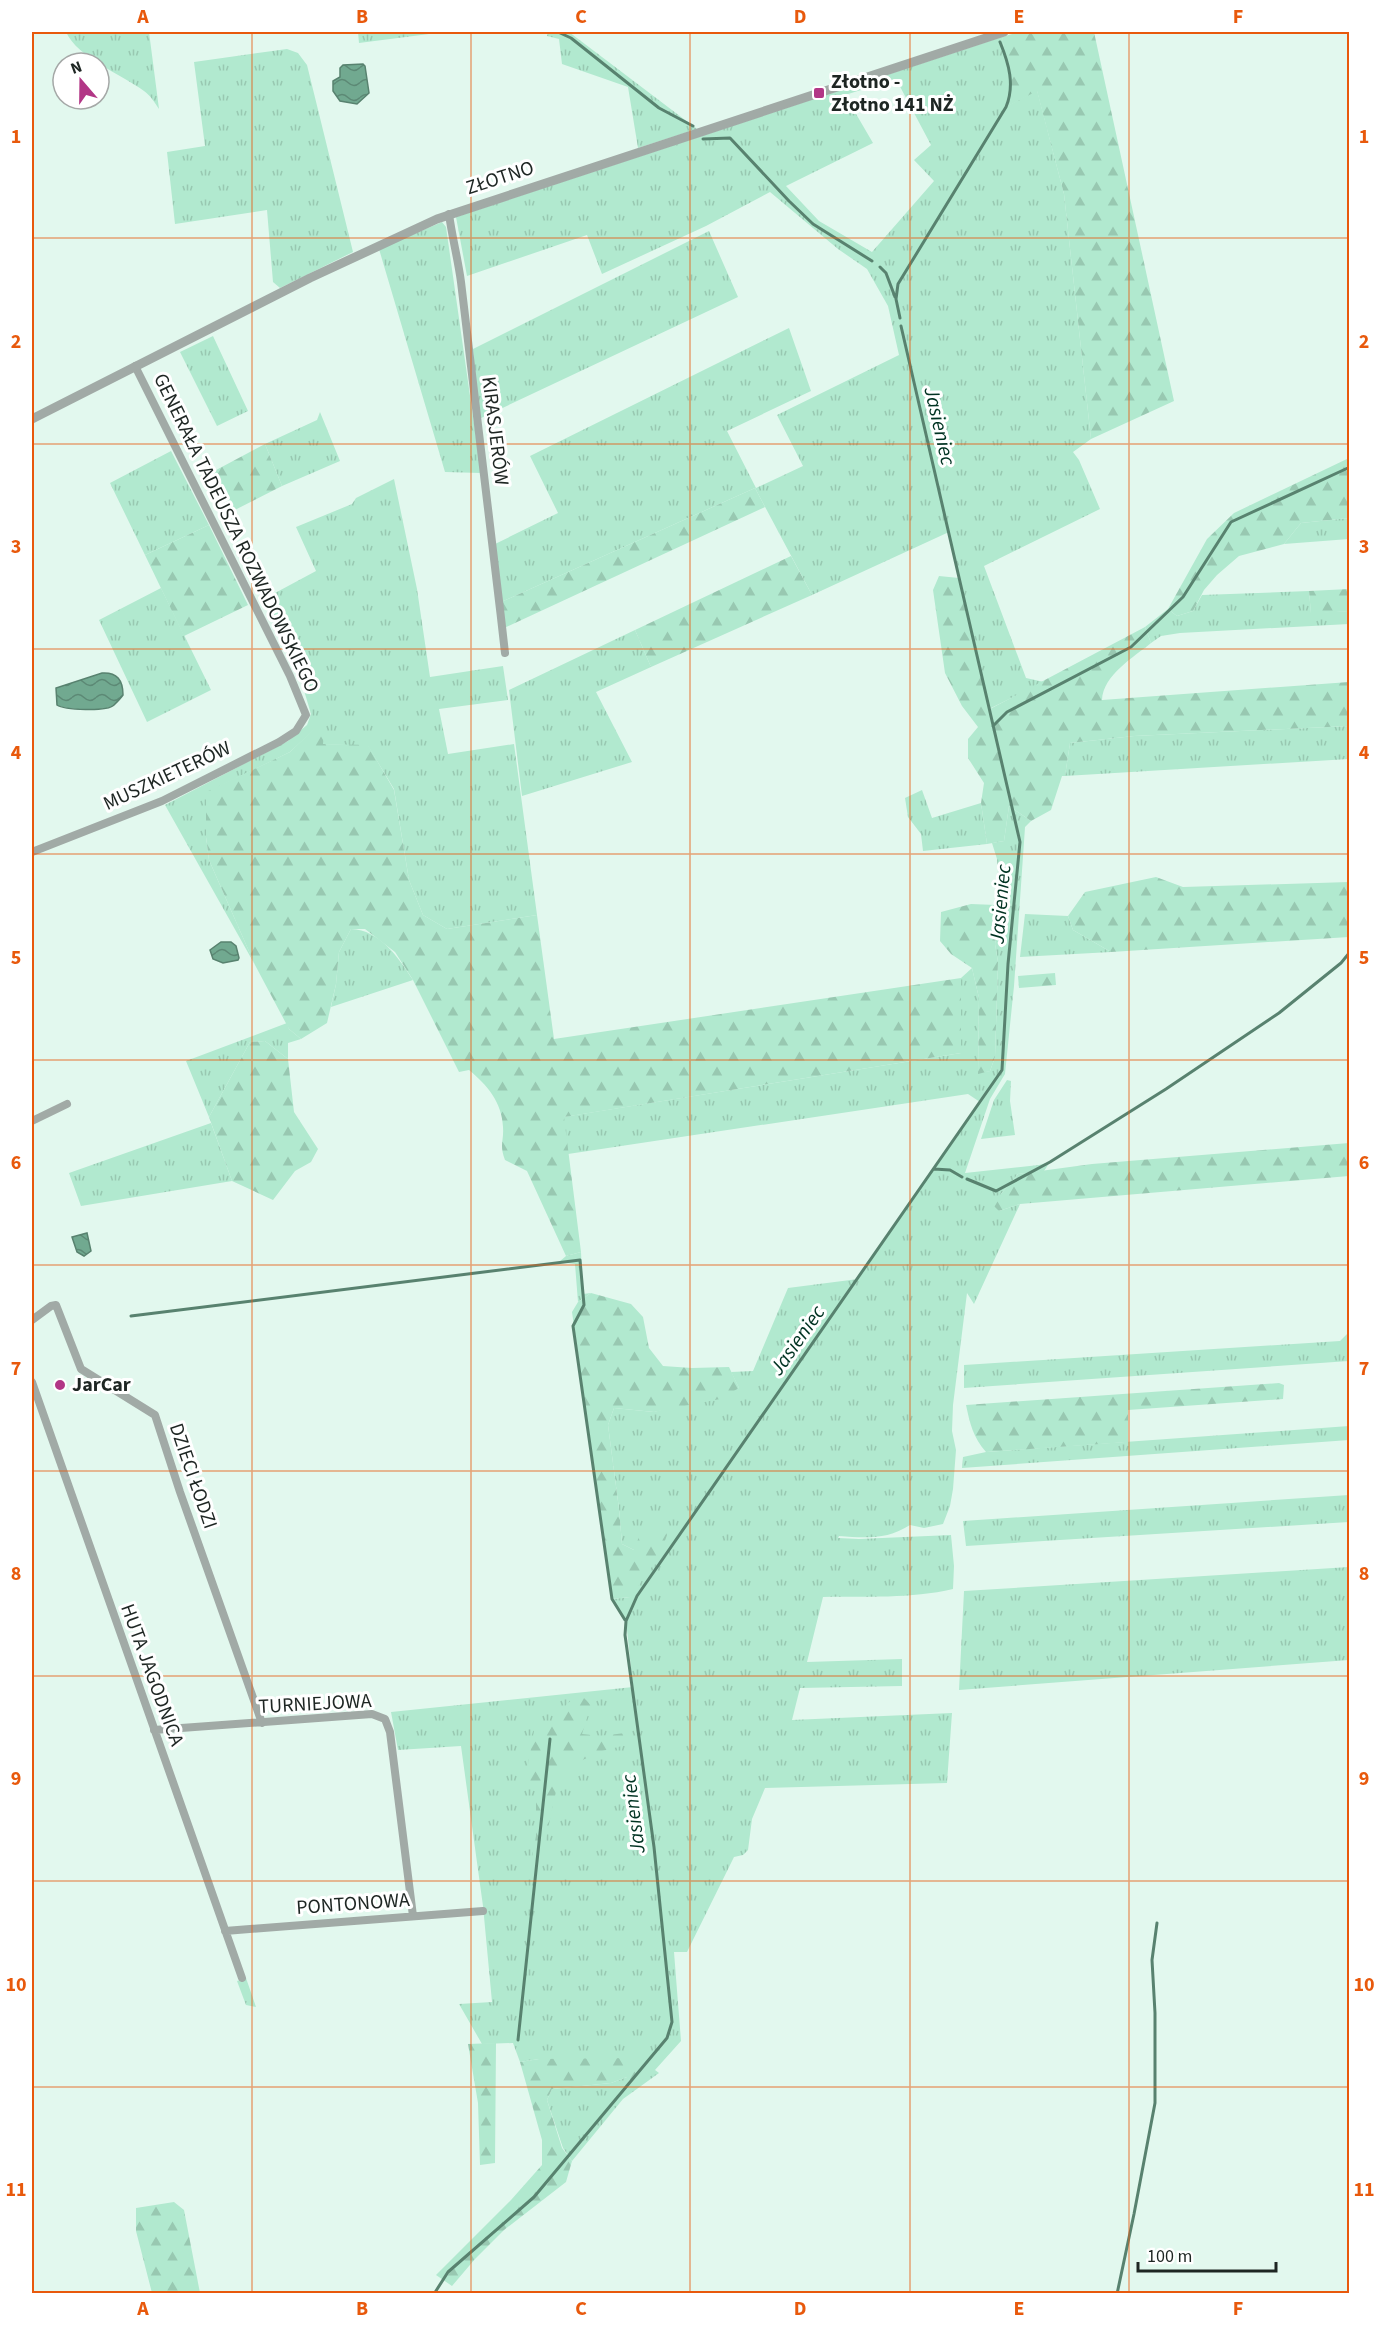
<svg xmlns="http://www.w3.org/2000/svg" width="1381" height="2325" viewBox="0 0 1381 2325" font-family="'Source Sans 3',sans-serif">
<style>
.grass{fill:url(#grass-tufts);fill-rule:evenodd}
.forest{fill:url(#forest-firs)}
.water{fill:url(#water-waves);stroke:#58826f;stroke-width:1.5}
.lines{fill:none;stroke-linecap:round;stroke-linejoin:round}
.stream{stroke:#58826f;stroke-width:3}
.minor{stroke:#a1aaa6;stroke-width:8}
.tertiary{stroke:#a1aaa6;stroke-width:9}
.grid{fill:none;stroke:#e8590c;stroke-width:1.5;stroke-opacity:0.55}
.poi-dot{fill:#b23686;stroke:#fff;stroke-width:2}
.labels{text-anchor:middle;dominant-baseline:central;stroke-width:6;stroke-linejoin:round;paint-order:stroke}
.poi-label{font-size:20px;font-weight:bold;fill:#1e2623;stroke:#fff;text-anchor:start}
.street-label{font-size:20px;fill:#1e2623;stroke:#fff}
.water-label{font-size:21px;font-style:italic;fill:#032;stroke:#fff}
.neatline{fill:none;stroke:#e8590c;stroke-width:2}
.grid-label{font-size:20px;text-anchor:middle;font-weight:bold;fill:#e8590c}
</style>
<defs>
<pattern id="grass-tufts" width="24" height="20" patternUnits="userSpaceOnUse" patternTransform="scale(1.5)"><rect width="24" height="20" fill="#b1e9cf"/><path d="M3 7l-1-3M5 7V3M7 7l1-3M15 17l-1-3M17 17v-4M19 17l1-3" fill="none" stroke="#98c8b1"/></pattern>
<pattern id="forest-firs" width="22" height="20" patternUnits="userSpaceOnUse" patternTransform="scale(1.5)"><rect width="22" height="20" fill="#b1e9cf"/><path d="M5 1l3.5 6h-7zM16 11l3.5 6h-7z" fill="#98c8b1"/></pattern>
<pattern id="water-waves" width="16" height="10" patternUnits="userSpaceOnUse" patternTransform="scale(1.5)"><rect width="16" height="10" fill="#71a990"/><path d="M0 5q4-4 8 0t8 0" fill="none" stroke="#5c8975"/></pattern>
</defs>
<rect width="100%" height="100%" fill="#e2f8ee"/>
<!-- grass -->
<path class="grass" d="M66,32H149L159,109C155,103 150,95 144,91C121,74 78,58 66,32Z
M358,32H429V34L359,43Z
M548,32H569L697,129L638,148L628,87L562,64L559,39L547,36Z
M1002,37L1012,87L1007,106L1037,90L1064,194L1091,439L1073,452L1079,460L1100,509L984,566L1026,678L1044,682L989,709L949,532L812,595L755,488L499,603L493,545L558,513L530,456L789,328L811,391L727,431L756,488L803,466L777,415L899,355L888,306L867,269L838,249L770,192L706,226L602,274L587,235L467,276L456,217ZM896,79L931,145L914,160L934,181L872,252L819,221L786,186L873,143L845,95Z
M287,49L298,53L307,65L353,252L280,288L273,282L267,210L175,224L167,152L205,146L194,62Z
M442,222L446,227L481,473L445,472L379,249Z
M709,231L738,297L479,419L473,349Z
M213,336L248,411L217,426L180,352Z
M320,412L340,461L282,486L265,444L317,420Z
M171,451L209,525L145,555L110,483Z
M394,479L417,589L430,677L503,666L508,700L439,709L448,754L514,744L537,915L447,929L423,915L409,880L394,789L368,746L323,744L318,726L290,752L206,793V837L209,860L255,965L165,805L288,741L307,725L311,714L303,687L262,600L316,571L296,527L352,504L356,498Z
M1349,518V539L1284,544L1301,523Z
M161,588L211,690L147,722L99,620Z
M1309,591L1311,613L1349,611V624L1180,633L1161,636L1151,643L1145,627L1168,609L1177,616L1193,611L1202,595Z
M635,630L651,667L596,692L632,762L522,796L509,690Z
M1349,726V759L1065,776L1070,743L1134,736Z
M922,790L932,818L981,803L987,844L923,851L921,834L908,817L905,798Z
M1009,806L1031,821L1025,827L1024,842L1014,986L1005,1074L990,1099L965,1173L1039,1165L1050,1162L1044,1171L1018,1174L1001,1194L999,1211L1020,1204L974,1304L967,1293L953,1405L952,1431L956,1450L953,1489L950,1506L943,1524L924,1528L910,1525C887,1540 865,1538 839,1536L838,1538L859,1539L951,1535L954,1566L953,1589C911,1599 866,1596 823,1597L807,1662L902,1659V1686L800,1688L792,1720L952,1713L947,1783L765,1788L752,1819L748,1850L743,1855L734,1857L687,1952H674L681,2041L655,2070L659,2073L623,2099L572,2161L563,2148L547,2100L552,2089L611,2083L627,2077L647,2063L539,2059L520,2062L513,2043L482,2044L459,2004L492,2002L483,1906L461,1746L398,1750L391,1712L633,1687L626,1621L612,1599L630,1597L634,1550L622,1544L619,1509L608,1425L614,1408L654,1412L739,1388L731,1372L753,1371L788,1288L858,1279L980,1102L968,1094L568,1154L563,1117L961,1053V978L972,968L979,998L978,1073L990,1071L995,1057L998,962L995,944L998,926L996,905L1000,904L997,859L992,843L1004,841Z
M1025,914L1068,916L1073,930L1111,952L1020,957Z
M351,929C380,930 398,957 413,980L331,1007L336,984L339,952Z
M287,1023L289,1029L301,1039L288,1043V1059L265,1041L250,1042L209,1117L186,1061Z
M1007,1080L1011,1081L1010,1101L1015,1135L981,1139L994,1100Z
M211,1123L232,1181L81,1206L69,1173Z
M581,1252L583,1294L591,1293L578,1302L575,1264L559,1262L566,1256Z
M1349,1332V1361L964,1388V1365L1340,1341Z
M1349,1426V1440L962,1468L963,1457L986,1452Z
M1349,1495V1522L966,1546L963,1521Z
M1349,1567V1660L959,1690L964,1591Z
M246,1978L256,2007L246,2005L237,1981Z"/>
<!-- forest -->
<path class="forest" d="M1019,32H1094L1174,401L1091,439L1064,194L1037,91L1006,107L1011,87L1002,37Z
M265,444L282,486L223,516L203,477Z
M1349,458V518L1301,523L1284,544L1239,556L1217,575L1204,590L1193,611L1177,616L1168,609L1207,539L1234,513Z
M755,488L765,507L502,629L499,603Z
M209,525L248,605L184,636L145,555Z
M791,556L812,595L651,667L635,630Z
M939,576L959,578L990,709L1145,627L1151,643C1134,657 1103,675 1102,700L1349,682V726L1134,736L1070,743L1065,776H1062L1051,810L1031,821L1009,806L1004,841L987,844L981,803L984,783L968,758V739L978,727L962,706L945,673L933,590Z
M1349,589V611L1311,614L1309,591Z
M318,725L324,733L323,744L368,745L394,790L409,880L423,915L447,929L537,915L554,1039L961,978V1053L564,1117L581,1252L566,1256L527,1171L505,1160C499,1144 504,1142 503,1127C502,1102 487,1085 469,1070L459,1072L413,980L395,952L365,929H351L339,952L336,984L327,1023L301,1039L289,1029L255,965L209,860L206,837V792L290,752Z
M1156,877L1183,887L1349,882V937L1111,952L1073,930L1068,916L1085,892Z
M971,904L996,905L998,926L995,944L998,962L995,1057L990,1071L978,1074L979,998L972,968L951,954L940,941L941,912Z
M1055,973L1056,985L1019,988L1018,976Z
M265,1041L288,1059L294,1112L318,1149L311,1162L295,1171L273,1200L232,1181L209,1117L250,1042Z
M1349,1143V1176L1020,1204L999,1211L989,1201L1001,1194L1018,1174L1092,1164Z
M591,1293L631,1304L643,1317L649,1348L663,1366L692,1368L729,1367L739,1388L720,1399L654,1412L614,1408L608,1425L619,1509L622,1544L634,1550L640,1534L663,1526L667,1535L659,1557L630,1597L612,1599L572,1312L578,1302Z
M1279,1383L1284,1385L1283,1399L1128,1410V1442L986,1452C973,1437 970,1424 966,1405Z
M579,1693L591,1705L582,1734L601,1736L625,1733L626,1745L602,1751L576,1763L558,1782L543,1852L532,1857L536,1836V1789L526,1776L534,1731L558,1723L566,1705Z
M496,2043L495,2163L480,2165L478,2103L468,2044Z
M637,2058L647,2063L632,2081L627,2077L611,2083L552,2089L547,2100L562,2148L572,2161L566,2182L504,2230L475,2259L452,2286L436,2275L511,2200L542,2165V2140L520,2062L539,2059Z
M174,2202L184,2210L200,2293H152L136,2231V2208Z"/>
<!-- water -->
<path class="water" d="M363,64L365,66L369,93L357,104L340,101L333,91V81L340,77V68L343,65Z
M102,673C117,672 123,680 123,695C121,698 117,702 114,705C107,712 64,710 57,705L56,688Z
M221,942H231L236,946L239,958L238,960L223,963L213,959L210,950Z
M87,1233L91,1251L84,1256L77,1252L72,1237Z"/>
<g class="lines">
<!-- stream -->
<path class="stream" d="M558,32L571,38L659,108L693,126
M703,139L730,138L789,201L813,224L872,261
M880,267L886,273L895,297
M900,318L896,299L898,284L1006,107C1015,85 1009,64 1000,42
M993,726L1007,712L1131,647L1183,597L1231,522L1350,467
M934,1169L950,1170L962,1177
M967,1179L996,1191L1050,1162L1166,1089L1279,1013L1341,963L1350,952
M131,1316L580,1260L584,1305L573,1326L612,1599L625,1620
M518,2040L550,1739
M434,2294L448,2272L534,2197L667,2038L672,2022L654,1847L625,1635L626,1621L637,1596L1002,1070L1008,964L1020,842L901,326
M1117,2294L1134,2214L1155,2103V2013L1152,1960L1157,1923"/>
<!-- minor -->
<path class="minor" d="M449,214C452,237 458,259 461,282C476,405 491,529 505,653
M32,852L162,801L279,742L296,731L306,715L290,676L135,366
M32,1121L67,1104
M32,1320L51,1306L56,1305L81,1369L155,1415L180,1492L262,1723
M32,1382L242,1978
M154,1730L372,1714L385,1719L390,1732L413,1916
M225,1931L483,1911"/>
<!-- tertiary -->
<path class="tertiary" d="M32,419L310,278L437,219L1004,32"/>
</g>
<!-- grid -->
<path class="grid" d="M252,32V2294M471,32V2294M690,32V2294M910,32V2294M1129,32V2294M32,238H1350M32,444H1350M32,649H1350M32,854H1350M32,1060H1350M32,1265H1350M32,1471H1350M32,1676H1350M32,1881H1350M32,2087H1350"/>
<!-- markers -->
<g class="poi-dot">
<rect x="813" y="87" width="12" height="12" rx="3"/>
<circle cx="60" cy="1385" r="6"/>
</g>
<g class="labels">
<!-- poi labels -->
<g class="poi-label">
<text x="831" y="82">Złotno -<tspan x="831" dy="23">Złotno 141 NŻ</tspan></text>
<text x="72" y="1385">JarCar</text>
</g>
<!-- street labels -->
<g class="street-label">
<text transform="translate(500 178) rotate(-18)">ZŁOTNO</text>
<text transform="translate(495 431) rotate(83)">KIRASJERÓW</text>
<text transform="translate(236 533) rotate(64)">GENERAŁA TADEUSZA ROZWADOWSKIEGO</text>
<text transform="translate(167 776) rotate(-25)">MUSZKIETERÓW</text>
<text transform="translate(193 1476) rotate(71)">DZIECI ŁODZI</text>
<text transform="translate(152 1675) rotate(70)">HUTA JAGODNICA</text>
<text transform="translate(315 1704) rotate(-3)">TURNIEJOWA</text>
<text transform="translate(353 1904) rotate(-4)">PONTONOWA</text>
</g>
<!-- water labels -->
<g class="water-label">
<text transform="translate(940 426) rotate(77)">Jasieniec</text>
<text transform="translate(1000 904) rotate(-85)">Jasieniec</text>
<text transform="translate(797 1340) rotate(-55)">Jasieniec</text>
<text transform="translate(633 1814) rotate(-97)">Jasieniec</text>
</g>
</g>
<!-- border -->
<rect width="1381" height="2325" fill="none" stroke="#ffffff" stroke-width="66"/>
<!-- north arrow -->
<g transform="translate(81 81) rotate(340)"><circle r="28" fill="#ffffff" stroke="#a5a8a7" stroke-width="1.5"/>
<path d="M0-4.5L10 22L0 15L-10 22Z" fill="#b23686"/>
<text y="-9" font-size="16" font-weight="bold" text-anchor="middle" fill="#1e2623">N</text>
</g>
<!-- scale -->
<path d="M1138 2262v9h138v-9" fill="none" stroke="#1e2623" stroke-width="3"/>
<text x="1147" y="2262" font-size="18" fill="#1e2623" stroke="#ffffff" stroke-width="4.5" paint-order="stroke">100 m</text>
<rect x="33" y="33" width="1315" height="2259" class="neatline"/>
<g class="grid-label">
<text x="143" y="23">A</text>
<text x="362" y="23">B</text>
<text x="581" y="23">C</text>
<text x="800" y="23">D</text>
<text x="1019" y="23">E</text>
<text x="1238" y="23">F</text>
<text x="16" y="143">1</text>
<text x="1364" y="143">1</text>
<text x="16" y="348">2</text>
<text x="1364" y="348">2</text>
<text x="16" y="553">3</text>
<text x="1364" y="553">3</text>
<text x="16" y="759">4</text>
<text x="1364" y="759">4</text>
<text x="16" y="964">5</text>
<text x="1364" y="964">5</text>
<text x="16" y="1169">6</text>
<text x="1364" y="1169">6</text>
<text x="16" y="1375">7</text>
<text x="1364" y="1375">7</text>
<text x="16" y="1580">8</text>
<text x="1364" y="1580">8</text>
<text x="16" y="1785">9</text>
<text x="1364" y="1785">9</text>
<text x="16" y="1991">10</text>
<text x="1364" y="1991">10</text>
<text x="16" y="2196">11</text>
<text x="1364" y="2196">11</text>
<text x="143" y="2315">A</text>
<text x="362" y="2315">B</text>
<text x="581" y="2315">C</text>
<text x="800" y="2315">D</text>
<text x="1019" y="2315">E</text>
<text x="1238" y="2315">F</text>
</g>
</svg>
